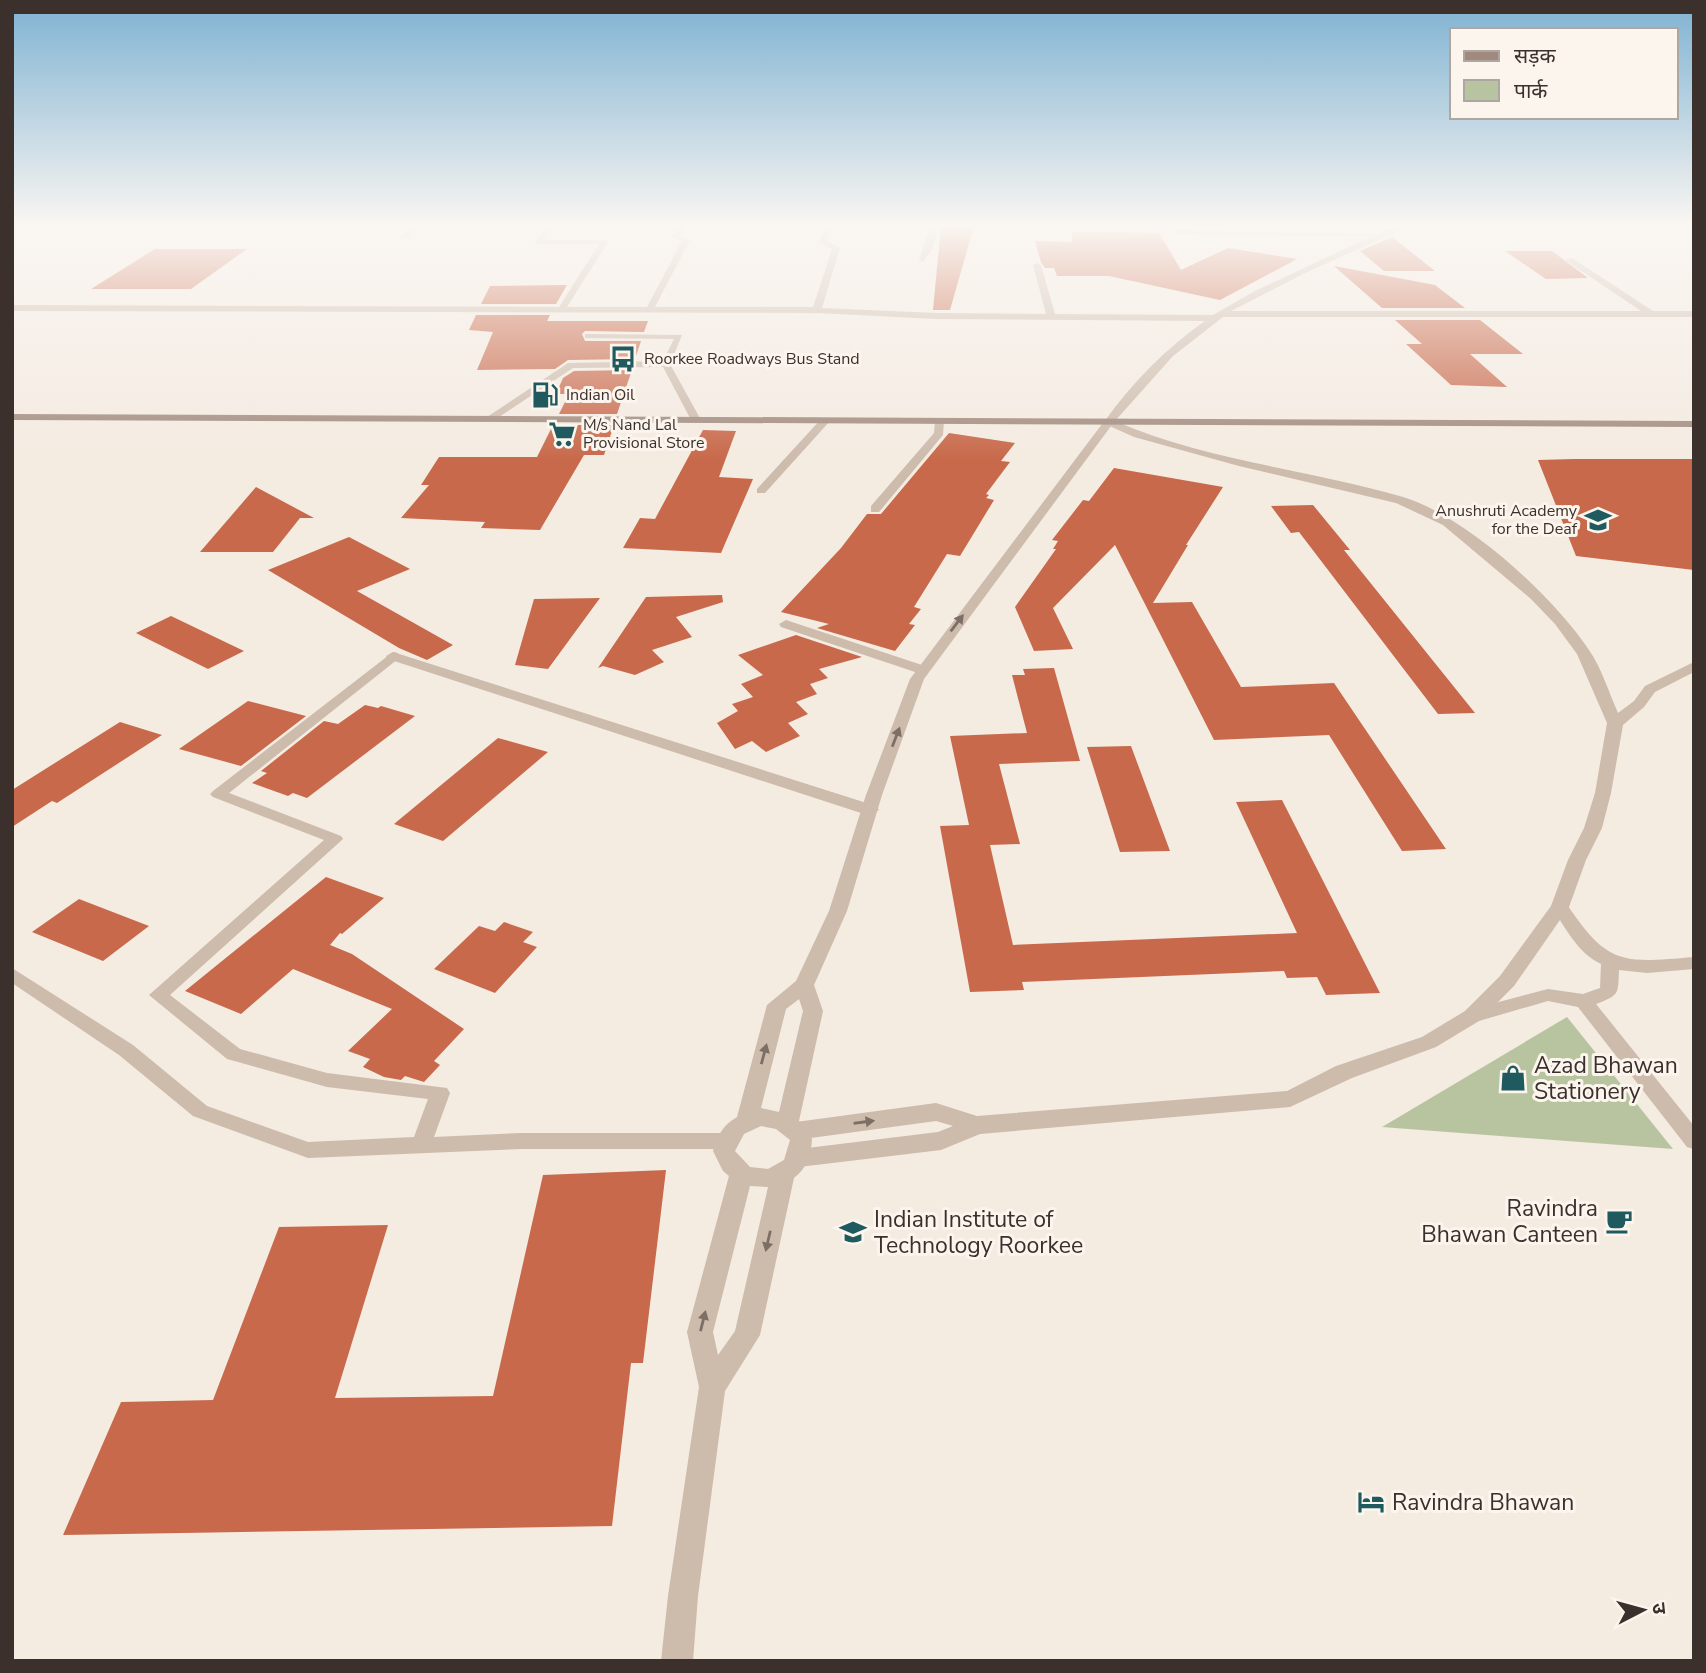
<svg xmlns="http://www.w3.org/2000/svg" width="1706" height="1673" viewBox="0 0 1706 1673" font-family="'Nunito Sans','Noto Sans Devanagari',sans-serif">
<style>
.green{fill:#b8c4a0}
.building{fill:#c8694b}
.lines{fill:none;stroke-linecap:round;stroke-linejoin:round}
.service{fill:#cdbbac;fill-rule:evenodd}
.minor{fill:#cdbbac;fill-rule:evenodd}
.tertiary{fill:#cdbbac;fill-rule:evenodd}
.secondary{fill:#a18a7d;fill-rule:evenodd}
.oneway{fill:#7d6f65}
.labels{text-anchor:middle;dominant-baseline:central;stroke-width:6;stroke-linejoin:round;paint-order:stroke}
.far-poi-label{font-size:16px;fill:#3b302b;stroke:#fbf5ee;text-anchor:start}
.near-poi-label{font-size:23px;fill:#3b302b;stroke:#fbf5ee;text-anchor:start}
</style>
<rect width="100%" height="100%" fill="#f4ebe1"/>
<!-- green -->
<path class="green" d="M1567,1017L1673,1149L1382,1127Z"/>
<!-- building -->
<path class="building" d="M941,226H974L950,310H933Z
M1071,232L1159,233L1181,270L1228,248L1297,259L1220,300L1109,276H1057L1054,268H1045L1041,262L1035,241L1073,242Z
M1392,237L1435,271H1384L1360,251Z
M155,249H247L191,289H91Z
M1505,251H1552L1588,278L1546,279Z
M1334,266L1435,285L1465,308H1382Z
M567,285L556,304H481L490,286Z
M476,315H550L547,321H648L644,332L585,331L582,334L585,341H641L635,359L568,360L555,369L477,370L493,332L469,330Z
M1395,320H1480L1523,354H1470L1507,387L1451,385L1406,344H1422Z
M632,370L617,414H559L569,394H556L563,378L574,371Z
M553,425H614L604,455H584L540,530L481,528L485,522L401,518L429,485H421L439,457H537Z
M703,430L736,431L719,477L753,479L721,553L623,548L640,518L655,519Z
M949,433L1015,443L1001,461L1010,462L986,494L989,495L986,498L994,500L960,556L947,554L914,607L921,609L909,624L915,625L895,651L817,628L829,624L781,612L841,548L867,514H881Z
M1574,459H1694V570L1576,556L1538,460Z
M1114,468L1223,487L1186,545H1188L1153,603L1192,602L1241,687L1334,683L1446,849L1402,851L1329,735L1214,740L1115,545L1053,608L1073,649L1034,651L1015,607L1056,549H1053L1058,541L1052,540L1083,500L1089,501Z
M256,487L314,518H300L273,552H200Z
M1313,505L1350,550H1344L1475,713L1438,714L1299,532L1291,533L1271,506Z
M349,537L410,569L357,591L453,645L427,660L399,648L268,570Z
M722,595L723,602L676,617L692,637L652,650L664,662L635,675L603,666L598,668L646,597Z
M600,598L548,669L515,665L534,599Z
M171,616L244,651L208,669L136,633Z
M796,635L862,657L819,669L828,678L810,684L817,694L796,702L808,714L788,723L800,736L766,752L752,741L735,749L717,723L738,711L732,704L753,697L741,684L763,675L738,655Z
M1054,668L1080,761L999,764L1020,844L990,845L1013,945L1297,933L1236,802L1282,800L1380,993L1326,995L1317,977L1287,978L1284,971L1022,982L1024,990L970,992L940,826L969,825L950,736L1027,733L1012,675H1025L1023,669Z
M248,701L306,716L241,766L179,749Z
M365,705L378,708L381,706L415,716L307,798L293,793L288,796L252,783L267,773L261,771L324,721L338,724Z
M120,722L162,735L57,803L52,801L12,827V790Z
M498,738L548,752L443,841L394,824Z
M1131,746L1170,851L1120,852L1087,747Z
M326,877L384,898L342,934L340,933L330,945L352,954L464,1029L434,1061L440,1065L424,1082L405,1076L401,1080L384,1077L363,1067L370,1059L348,1051L392,1009L293,969L241,1014L185,991Z
M79,899L149,926L103,961L32,932Z
M504,922L533,932L523,942L537,947L495,993L434,969L479,926L495,931Z
M666,1170L643,1363H631L612,1526L63,1535L121,1402L213,1400L279,1227L388,1225L335,1398L493,1396L543,1175Z"/>
<g class="lines">
<!-- service -->
<path class="service" d="M588,334L682,335L670,364L701,420L699,422L691,420L663,367L573,368L493,421H487V417L568,363L663,361L674,339L585,338V334Z
M393,652L398,653V659L229,793L341,836L343,839L170,995L240,1049L327,1073L447,1088L450,1093L434,1137L521,1133H726L733,1135L736,1141L733,1147L726,1149H521L308,1158L193,1116L119,1055L12,983V968L133,1045L207,1106L308,1142L414,1137L428,1099L327,1087L227,1059L149,995L324,840L213,797L210,794L213,791Z
M1560,901L1566,903C1608,966 1622,963 1694,957V969L1647,973L1619,970C1618,994 1620,995 1596,1004L1694,1126V1149L1687,1147L1578,1007L1548,1001L1472,1023L1465,1021L1463,1016L1465,1011L1548,989L1583,994L1600,988L1601,964C1578,953 1565,928 1552,907Z"/>
<!-- minor -->
<path class="minor" d="M17,226H27L12,233V228Z
M413,226H422L409,237H403V233Z
M547,226H555L543,240H604L608,242L567,307H647L682,241L671,237L678,226H686L679,236L690,240L655,307H813L832,249L819,242L825,226H833L827,241L840,248L822,308L937,313L1046,314L1033,265L1037,263L1041,265L1055,314L1213,315L1255,291L1372,236L1174,234L1171,230L1378,234L1399,226H1410L1305,273L1231,311H1641L1565,260L1572,258L1653,311H1694V317H1223L1173,356L1115,421C1206,461 1308,469 1403,497C1466,516 1553,596 1589,650C1602,669 1609,693 1618,713L1634,701L1645,686L1694,662V672L1655,692L1644,707L1623,725L1611,793L1602,828L1586,860L1569,907L1514,986L1479,1021L1436,1047L1352,1078L1290,1107L980,1134L941,1150L799,1167L791,1164L788,1158L791,1152L799,1149L938,1132L953,1126L936,1121L796,1140L788,1137L785,1131L788,1125L796,1122L936,1103L977,1116L1287,1091L1336,1066L1422,1037L1465,1011L1500,976L1551,906L1568,860L1584,828L1595,793L1607,723L1577,654L1555,624L1531,599L1443,525L1396,503L1239,466L1134,437L1105,424L1104,422C1132,383 1166,348 1205,321L937,319L817,313L12,311V305L559,307L599,244H534Z
M930,226H938L933,248L923,262L919,260Z
M821,419L830,421L765,493H757V489Z
M935,419L944,421L943,435L879,512H871V506L934,433Z
M786,620L928,667L930,670L923,674L918,673L781,627L779,624Z
M393,652L876,806L879,810L870,815L864,814L388,659L386,656Z"/>
<!-- tertiary -->
<path class="tertiary" d="M1105,420L1114,422L924,679L882,795L847,911L814,985L823,1011L799,1121L812,1139C811,1155 807,1168 794,1178L760,1335L725,1391L698,1596L693,1661H661L668,1596L699,1387L687,1332L729,1176L723,1171L713,1151C717,1136 723,1125 737,1117L767,1005L796,981L829,911L866,795L910,679ZM799,999L803,1011L779,1112L761,1108L786,1009ZM761,1126L776,1129L790,1140L784,1160L768,1169L750,1167L735,1151L744,1134ZM750,1186L768,1187L735,1331L718,1355L713,1332Z"/>
<!-- secondary -->
<path class="secondary" d="M12,414L1694,421V427L12,420Z"/>
</g>
<!-- one-way arrows -->
<defs><path id="oneway-solid" d="M-6-.8H1V-3.2L6.5 0L1 3.2V.8H-6Z" transform="scale(1.75)"/></defs>
<g class="oneway">
<use href="#oneway-solid" transform="translate(957 623) rotate(-53)"/>
<use href="#oneway-solid" transform="translate(896 737) rotate(-69)"/>
<use href="#oneway-solid" transform="translate(764 1054) rotate(-75)"/>
<use href="#oneway-solid" transform="translate(864 1122) rotate(-8)"/>
<use href="#oneway-solid" transform="translate(768 1241) rotate(103)"/>
<use href="#oneway-solid" transform="translate(703 1321) rotate(-76)"/>
</g>
<!-- sky -->
<linearGradient id="sky" x2="0" y2="1"><stop stop-color="#7eb2d2"/><stop offset="0.49" stop-color="#faf6f2"/><stop offset="1" stop-color="#faf6f2" stop-opacity="0"/></linearGradient>
<rect width="1706" height="460" fill="url(#sky)"/>
<!-- icons -->
<defs>
<g id="bus-bare" transform="scale(2.1)"><path d="M-5-6H5V4H4V6H2V4H-2V6H-4V4H-5ZM-3.5-4V0h7V-4ZM-3.5 1.2v1.5H-2V1.2ZM2 1.2v1.5H3.5V1.2Z" fill="#1f5a5e" stroke="#fbf5ee" stroke-width="2.5" paint-order="stroke"/></g>
<g id="fuel-bare" transform="scale(2.1)"><path d="M-5.5-6h7V0h2V4h1.3V-2.5L3-4.5l.8-.8L6-3V5H2.5V1h-1V6h-7ZM-4.2-4.7v3.2H.2V-4.7Z" fill="#1f5a5e" stroke="#fbf5ee" stroke-width="2.5" paint-order="stroke"/></g>
<g id="supermarket-bare" transform="scale(2.1)"><path d="M-6-5.5h2.5l.6 2H6L4.5 2H-2.5L-4.4-4H-6ZM-1.5 3.2a1.3 1.3 0 1 0 .1 0ZM3 3.2a1.3 1.3 0 1 0 .1 0Z" fill="#1f5a5e" stroke="#fbf5ee" stroke-width="2.5" paint-order="stroke"/></g>
<g id="university-bare" transform="scale(2.1)"><path d="M0-5L7-2L0 1L-7-2ZM-4 1L0 2.5L4 1V4Q0 6-4 4Z" fill="#1f5a5e" stroke="#fbf5ee" stroke-width="2.5" paint-order="stroke"/></g>
<g id="shop-bare" transform="scale(2.1)"><path d="M-5-2.5h2.3a2.7 3.5 0 0 1 5.4 0H5L5.5 6h-11ZM-1.5-2.5h3a1.5 2.3 0 0 0-3 0Z" fill="#1f5a5e" stroke="#fbf5ee" stroke-width="2.5" paint-order="stroke"/></g>
<g id="cafe-bare" transform="scale(2.1)"><path d="M-5.5-4.5H6V0H3Q3 3.5 0 3.5H-2.5Q-5.5 3.5-5.5 0ZM3-3.2v2h1.7v-2ZM-6 4.5H4V6H-6Z" fill="#1f5a5e" stroke="#fbf5ee" stroke-width="2.5" paint-order="stroke"/></g>
<g id="hotel-bare" transform="scale(2.1)"><path d="M-6-4.5h1.5V1H6V5H4.5V3h-9V5H-6ZM-4 0a1.8 1.8 0 1 1 3.6 0ZM.5 0V-2.5h3Q6-2.5 6 0Z" fill="#1f5a5e" stroke="#fbf5ee" stroke-width="2.5" paint-order="stroke"/></g>
</defs>
<g fill-rule="evenodd">
<use href="#bus-bare" x="623" y="359"/>
<use href="#fuel-bare" x="545" y="395"/>
<use href="#supermarket-bare" x="562" y="434"/>
<use href="#university-bare" x="1598" y="520"/>
<use href="#shop-bare" x="1513" y="1078"/>
<use href="#cafe-bare" x="1619" y="1221"/>
<use href="#university-bare" x="853" y="1232"/>
<use href="#hotel-bare" x="1371" y="1502"/>
</g>
<g class="labels">
<!-- far-poi labels -->
<g class="far-poi-label">
<text x="644" y="359">Roorkee Roadways Bus Stand</text>
<text x="566" y="395">Indian Oil</text>
<text x="583" y="425">M/s Nand Lal<tspan x="583" dy="18">Provisional Store</tspan></text>
<text x="1577" y="511" text-anchor="end">Anushruti Academy<tspan x="1577" dy="18">for the Deaf</tspan></text>
</g>
<!-- near-poi labels -->
<g class="near-poi-label">
<text x="1534" y="1065">Azad Bhawan<tspan x="1534" dy="26">Stationery</tspan></text>
<text x="1598" y="1208" text-anchor="end">Ravindra<tspan x="1598" dy="26">Bhawan Canteen</tspan></text>
<text x="874" y="1219">Indian Institute of<tspan x="874" dy="26">Technology Roorkee</tspan></text>
<text x="1392" y="1502">Ravindra Bhawan</text>
</g>
</g>
<!-- border -->
<rect width="1706" height="1673" fill="none" stroke="#3b302b" stroke-width="28"/>
<!-- legend -->
<rect x="1450" y="28" width="228" height="91" fill="#fbf5ee" stroke="#aea6a0" stroke-width="2"/>
<rect x="1464" y="51" width="35" height="10" fill="#a18a7d" stroke="#aea6a0" stroke-width="2"/>
<text x="1514" y="63" font-size="21" fill="#3b302b">सड़क</text>
<rect x="1464" y="80" width="35" height="21" fill="#b8c4a0" stroke="#aea6a0" stroke-width="2"/>
<text x="1514" y="98" font-size="21" fill="#3b302b">पार्क</text>
<!-- north arrow -->
<g transform="translate(1643 1610) rotate(84)" stroke="#fbf5ee" stroke-width="5" paint-order="stroke">
<path d="M0-5L12 26L0 18L-12 26Z" fill="#3b302b"/>
<text y="-10" font-size="19" font-weight="bold" text-anchor="middle" fill="#3b302b">उ</text>
</g>
</svg>
